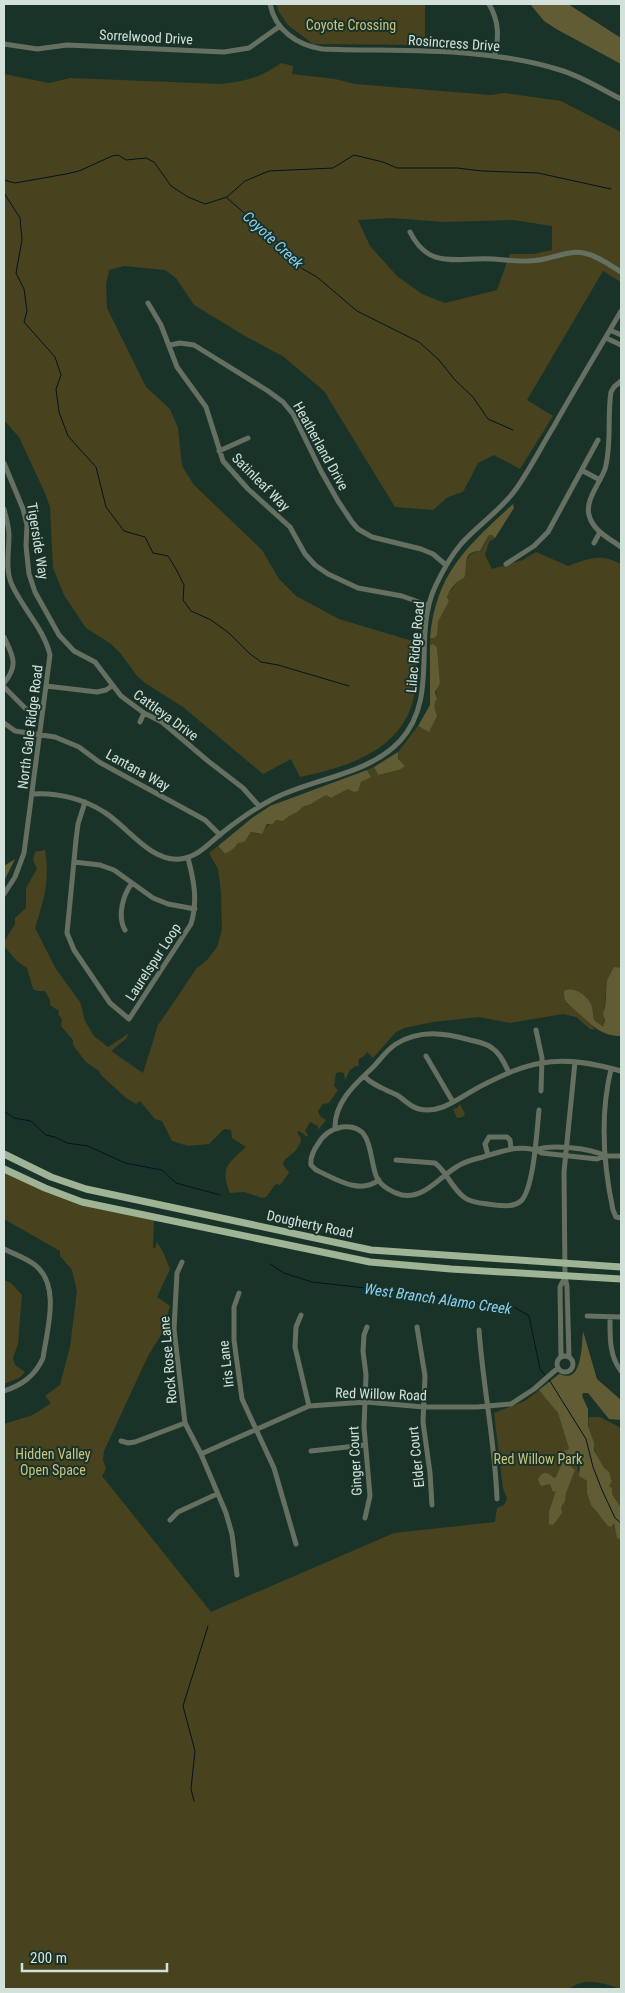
<svg xmlns="http://www.w3.org/2000/svg" width="625" height="1993" viewBox="0 0 625 1993" font-family="'Roboto Condensed',sans-serif">
<style>
.green{fill:#48431e;fill-rule:evenodd}
.forest{fill:#615c34}
.lines{fill:none;stroke-linecap:round;stroke-linejoin:round}
.stream{stroke:#01141f;stroke-width:1}
.minor{stroke:#667061;stroke-width:5}
.major{stroke:#9eb494;stroke-width:7}
.labels{text-anchor:middle;dominant-baseline:central;stroke-width:4;stroke-linejoin:round;paint-order:stroke}
.park-label{font-size:14px;fill:#cac27e;stroke:#1a3329}
.street-label{font-size:14px;fill:#d3e1db;stroke:#1a3329}
.water-label{font-size:15px;font-style:italic;fill:#8ad1f7;stroke:#1a3329}
</style>
<rect width="100%" height="100%" fill="#1a3329"/>
<!-- green -->
<path class="green" d="M276,4H425V45L313,44L288,25L279,12Z
M281,63L293,66L292,74L335,79L355,84L491,95L504,93L561,101L621,132V282L603,271L527,400L553,416L520,469L494,455L478,463L463,492L448,497L433,510L395,507L324,391L284,357L245,336L194,305L176,278L165,270L124,266L109,270L106,284L107,308L146,387L170,409L178,428L182,466L194,485L262,550L279,579L296,596L339,619L416,642C416,663 418,687 411,707C395,753 343,768 300,777L291,759L263,774L183,707L145,683L137,676L121,654L111,644L86,628L64,595L53,568L50,507L45,493L19,437L4,420V74L49,83L70,78L220,84C246,81 260,78 281,63ZM392,218L444,222L513,220L552,226V250L534,254H510L497,290L445,303L422,294L397,276L370,246L358,220Z
M489,535H492L495,538L489,542L485,555L492,569L523,560L536,552L568,566C589,558 600,553 621,564V968H614L605,996L604,1026L602,1027L594,1020L592,1006L566,1003L576,1010L596,1030L590,1029L576,1017L563,1014L510,1023L479,1017L433,1022L404,1028L396,1032L373,1058L367,1052L363,1057L360,1058L358,1061L359,1066H356L350,1070L345,1080L344,1073L339,1072L336,1073L334,1086L338,1090L329,1103L323,1104L318,1111L320,1116L326,1120L318,1130V1126L310,1122L305,1131L308,1135L307,1137L301,1132L297,1131L298,1134L301,1138C300,1153 284,1157 283,1163C283,1166 288,1170 289,1173L280,1185L276,1184L266,1197L262,1198L244,1192L230,1193C220,1167 227,1165 246,1147L232,1138L231,1130L224,1129L209,1144L188,1146L172,1141L162,1121L155,1119L140,1101L136,1104L126,1098L101,1075L99,1071L86,1062L73,1045V1040L61,1026L62,1019L58,1014L59,1011L50,1005V1000L45,991H37L33,989L27,968L17,961L4,946V942L15,924V918L26,908V888L37,869L33,860L35,852L45,850C50,882 44,899 35,928L56,969L80,1002L85,1021L94,1036L108,1047L129,1033L126,1039L111,1051L143,1073L158,1025L163,1018L196,969L207,960L217,947L222,930L221,892L218,869L209,853L218,846L225,854L251,832L258,834C269,828 267,819 283,820C289,814 298,814 301,807L311,804L326,795L331,798L348,789L352,790L370,775L367,770L374,767L378,775L399,770L398,752L418,726L429,731L434,703L437,699L436,688L440,683L437,647L430,645V638H434L438,622L449,601L447,597L448,594L466,571C464,560 469,552 481,551Z
M460,1104L465,1114L463,1117L457,1118L453,1109L457,1108Z
M4,1169L82,1202L154,1217L153,1248H155L157,1242L163,1252L170,1269L157,1297L170,1306L161,1335L148,1356L104,1451L103,1460L106,1469L102,1476L211,1612L394,1533L495,1522L497,1508L504,1505L507,1499L503,1488L494,1413L525,1401L542,1388L574,1439L578,1471L580,1473V1476L587,1481C589,1501 591,1509 606,1522H614L615,1530L621,1519V1989C603,1983 585,1976 569,1989H4V1424L33,1415L51,1403L45,1396L60,1385L70,1347L77,1291L72,1270L60,1256V1251L4,1219Z
M4,1280L11,1283L22,1295L18,1344L13,1358L15,1365L25,1372L19,1378L4,1384Z
M589,1417H600L621,1428V1508L612,1494V1488L609,1486L612,1480C610,1474 607,1472 603,1467C597,1457 585,1428 589,1417Z"/>
<!-- forest -->
<path class="forest" d="M530,4H568L621,38V64L558,30L544,21Z
M513,504L514,508L495,538L492,535H489L480,551C460,552 469,567 464,578C456,581 450,589 447,597L449,601L438,622L437,635L434,638H430C436,572 468,546 513,504Z
M433,644L437,647L440,683L435,692L437,699C432,706 435,709 437,716L429,732L418,726L430,705V645Z
M398,752V759L405,766L399,770L378,775L374,767Z
M367,770L371,777L361,782L358,791L354,792L348,789L331,798L326,795L311,804L302,807C298,814 289,814 283,821L276,820L273,824H267L262,834L251,832L244,842L238,843L234,848L225,854L218,846L252,818L270,806Z
M15,859L4,881V866Z
M614,967L621,968V1036C599,1036 590,1023 575,1010C568,1003 564,1003 564,991C574,986 586,995 591,1004C593,1008 593,1015 594,1020L603,1027L605,1021L603,1013L605,1008L607,980Z
M583,1331L597,1379L621,1400V1420L609,1419L588,1393H583L582,1396L588,1409V1426L594,1443V1450L604,1468L609,1472L612,1481L609,1486L612,1488V1494L621,1508V1540L617,1538L614,1523L611,1527L608,1526L591,1505L587,1493V1481L579,1476L580,1465L577,1459H570V1466L575,1470L566,1493L565,1501L561,1507L562,1513L553,1525L549,1524V1512L556,1491L553,1492L550,1484L541,1486L538,1480C542,1470 548,1472 554,1478L556,1477L563,1461L562,1451L568,1450L569,1448L558,1413L539,1390L559,1374C563,1375 567,1377 571,1375C582,1370 582,1342 583,1331Z"/>
<g class="lines">
<!-- stream -->
<path class="stream" d="M4,180L15,183L66,174L79,171L112,156L118,155L126,160L146,158L154,162L171,186L188,197L205,204L227,197L245,181L269,171L333,168L354,155L383,162L397,168H457L482,171L538,173L611,189
M4,193L20,218L22,240L16,273L24,289L27,311L24,322L55,357L61,375L56,389L59,412L68,436L96,467L106,507L124,531L145,537L153,553L168,556L176,569L184,585L183,600L191,611L211,620L229,633L249,653L261,662L278,665L349,686
M227,198L288,251L301,268L317,277L357,311L419,342L439,360L455,380L473,397L488,419L513,430
M4,1111L14,1118L31,1121L46,1135L55,1137L67,1143L88,1146L125,1163L162,1170L176,1183L220,1195
M270,1264L284,1273L312,1282L445,1297L492,1306L514,1307L529,1316L540,1369L545,1375
M548,1378L586,1439L593,1467L602,1490L615,1518L621,1523
M194,1801L191,1789L195,1751L183,1706L208,1626"/>
<!-- minor -->
<path class="minor" d="M270,4C275,30 297,45 322,49C401,52 483,46 560,70C581,76 601,89 621,99
M489,4C499,21 499,36 495,55
M4,44L37,49L67,45L224,52L249,48L280,26
M410,232C430,272 459,256 494,259C509,260 523,263 539,260C554,258 569,250 584,253C598,256 610,265 621,272
M148,303L161,325L177,367L206,407L223,461L248,489L290,527L305,554L315,565L328,574L358,588L402,596L427,605
M610,330L621,335
M606,338L621,345
M170,345L180,343L194,345L268,391L283,402L293,414L321,471L338,501L352,522L358,529L372,537L421,549L433,554L446,565
M621,381L614,387L611,392C607,417 612,444 605,469C600,483 585,500 589,515C593,531 609,538 621,547
M219,451L248,438
M4,463L23,509L27,525L26,546L29,574L35,592L59,635L74,651L95,662L121,696L144,713L162,722L208,761L243,788L259,806
M583,471L600,480
M4,509C6,518 9,526 9,535C9,551 5,570 12,585C23,609 44,629 50,655L24,853L15,877L4,894
M594,543L600,532
M506,564L534,546L548,532L598,440
M4,637C13,656 19,665 4,683
M46,686L97,692L106,690L112,686
M4,687L27,710
M140,722L144,713
M4,723L15,731L55,737L79,747L99,762L205,820L220,835
M33,794C56,792 84,799 104,812C127,826 150,862 180,859C198,857 208,844 222,833C237,821 254,809 271,800C312,778 367,776 400,741C440,697 412,637 435,587C442,572 450,557 461,544C478,525 501,510 516,489C530,469 541,447 554,426C576,387 599,349 621,311
M85,802L78,824L76,840L67,933L74,950L110,1003L129,1019L191,924C198,901 194,881 188,858
M74,862L100,865L114,870L153,898L168,904L195,909
M125,930C117,916 123,895 132,883
M536,1030L542,1058L541,1091
M426,1056L453,1102
M611,1069C600,1115 603,1163 613,1210L616,1217L621,1218
M364,1076C373,1086 385,1089 397,1095C404,1099 410,1107 419,1109C443,1115 465,1093 485,1084C503,1075 522,1066 542,1063C568,1058 596,1064 621,1071
M335,1129C334,1104 353,1086 369,1071C379,1062 385,1051 396,1044C420,1029 445,1033 470,1040C478,1042 486,1043 492,1048C500,1053 505,1064 509,1073
M536,1150C550,1144 591,1148 605,1156
M488,1155L485,1144L489,1137H507L510,1140L511,1148
M396,1160L435,1163C447,1172 452,1189 465,1198C474,1204 485,1203 495,1205C504,1206 514,1207 521,1201C534,1188 537,1129 539,1110
M379,1180C359,1195 336,1179 316,1170L311,1165C310,1157 313,1151 318,1144C323,1135 332,1129 342,1127C375,1123 368,1159 377,1178C381,1186 393,1193 402,1195C425,1199 440,1176 458,1166C466,1161 474,1159 483,1157C503,1151 523,1143 542,1153L597,1159L605,1156H621
M4,1249C14,1254 26,1258 35,1265C61,1285 47,1330 43,1358C35,1376 22,1385 4,1391
M182,1262L177,1273L174,1329L185,1423L201,1454L226,1513L232,1534L237,1575
M239,1293L234,1307V1340L242,1399L274,1468L296,1544
M301,1315L296,1327L295,1347L309,1406
M587,1316L621,1317
M610,1317C610,1336 609,1356 621,1371
M417,1327L425,1376L423,1422L430,1473L432,1505
M479,1330C483,1387 495,1442 497,1499
M557 1364a8 8 0 1 1 16 0a8 8 0 1 1-16 0Z
M569,1356L567,1287L565,1276L564,1172L575,1062
M561,1357L560,1287L565,1277
M121,1441L128,1443L135,1442L185,1423
M311,1451L365,1445
M201,1454L309,1406L366,1402L424,1407H477L511,1404L534,1389L558,1368
M365,1518L370,1496L364,1427L366,1375L363,1351L364,1335L367,1327
M170,1520L178,1512L217,1494"/>
<!-- major -->
<path class="major" d="M4,1154L51,1177L86,1189L371,1250L621,1267
M4,1169L45,1188L82,1202L370,1262L451,1269L621,1279"/>
</g>
<g class="labels">
<!-- park labels -->
<g class="park-label">
<text x="351" y="25">Coyote Crossing</text>
<text x="53" y="1454">Hidden Valley<tspan x="53" dy="16">Open Space</tspan></text>
<text x="538" y="1459">Red Willow Park</text>
</g>
<!-- street labels -->
<g class="street-label">
<text transform="translate(146 37) rotate(3)">Sorrelwood Drive</text>
<text transform="translate(454 43) rotate(4)">Rosincress Drive</text>
<text transform="translate(321 446) rotate(61)">Heatherland Drive</text>
<text transform="translate(261 482) rotate(45)">Satinleaf Way</text>
<text transform="translate(38 541) rotate(81)">Tigerside Way</text>
<text transform="translate(415 647) rotate(-85)">Lilac Ridge Road</text>
<text transform="translate(166 715) rotate(36)">Cattleya Drive</text>
<text transform="translate(30 727) rotate(-83)">North Gale Ridge Road</text>
<text transform="translate(138 770) rotate(29)">Lantana Way</text>
<text transform="translate(153 962) rotate(-57)">Laurelspur Loop</text>
<text transform="translate(310 1224) rotate(12)">Dougherty Road</text>
<text transform="translate(168 1360) rotate(-95)">Rock Rose Lane</text>
<text transform="translate(226 1364) rotate(-97)">Iris Lane</text>
<text transform="translate(381 1394) rotate(2)">Red Willow Road</text>
<text transform="translate(416 1457) rotate(-96)">Elder Court</text>
<text transform="translate(355 1461) rotate(-93)">Ginger Court</text>
</g>
<!-- water labels -->
<g class="water-label">
<text transform="translate(273 240) rotate(43)">Coyote Creek</text>
<text transform="translate(438 1299) rotate(8)">West Branch Alamo Creek</text>
</g>
</g>
<!-- border -->
<rect width="625" height="1993" fill="none" stroke="#d3e1db" stroke-width="10"/>
<!-- scale -->
<path d="M22 1963v8h145v-8" fill="none" stroke="#d3e1db" stroke-width="2.5"/>
<text x="30" y="1963" font-size="15" fill="#d3e1db" stroke="#1a3329" stroke-width="4" paint-order="stroke">200 m</text>
</svg>
